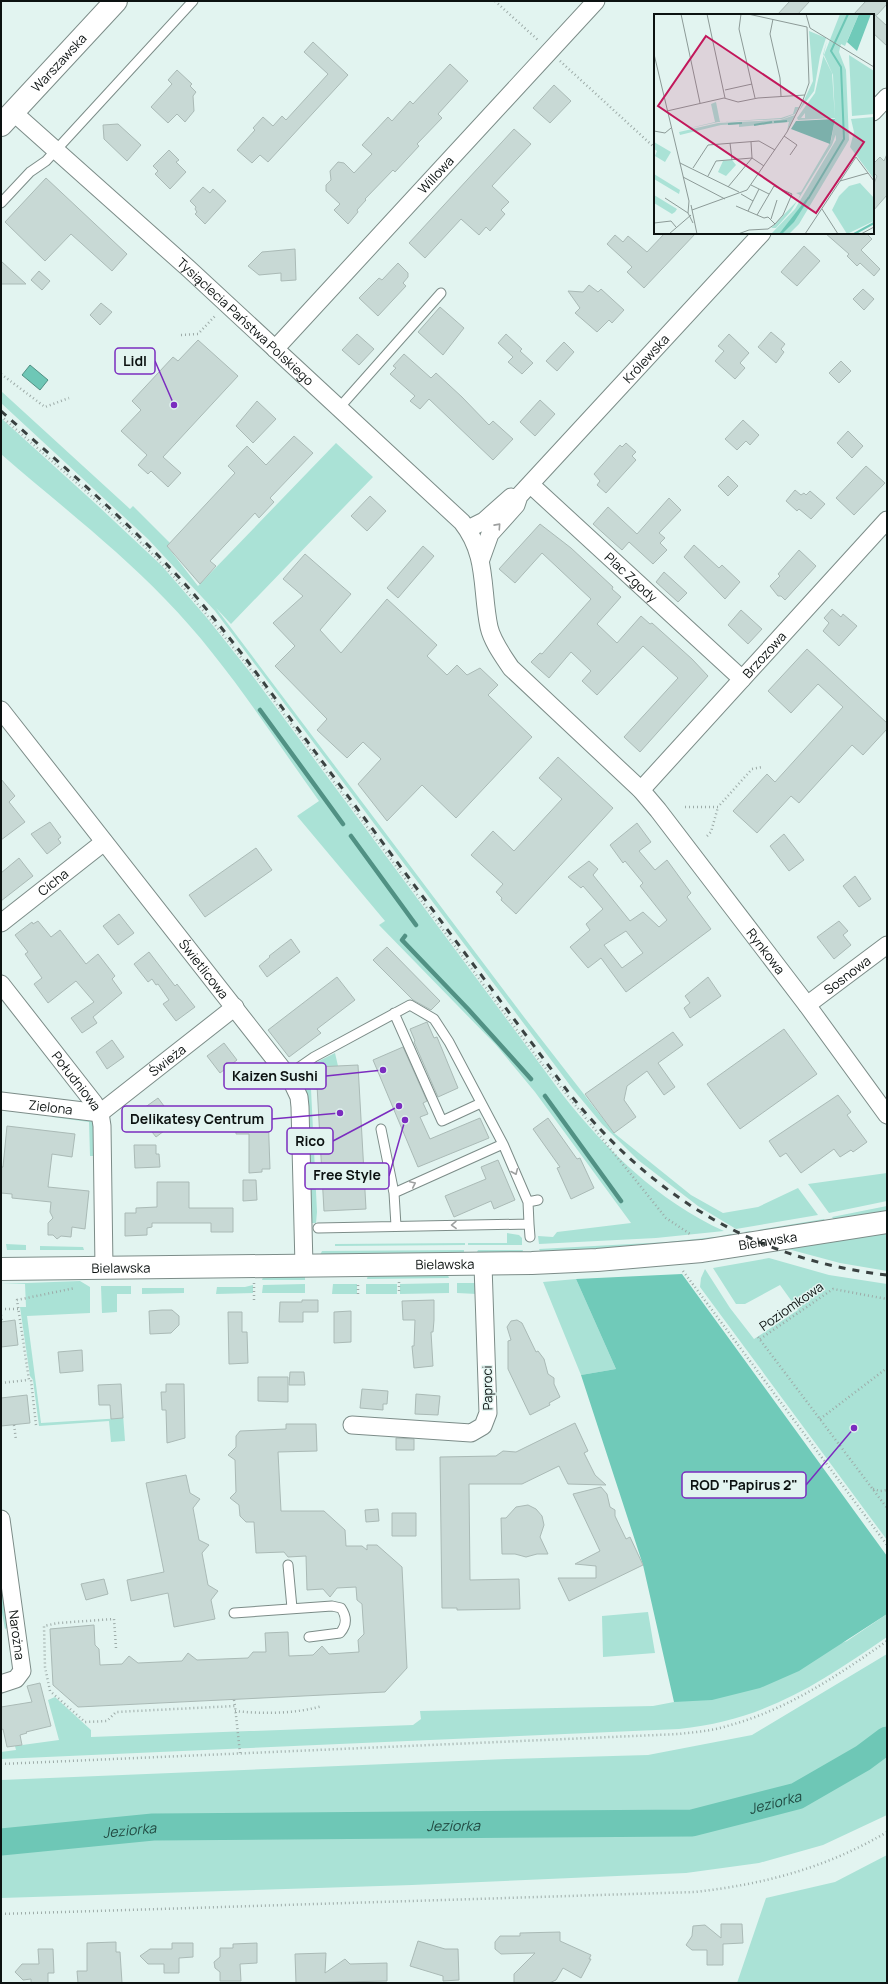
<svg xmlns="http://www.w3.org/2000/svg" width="888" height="1984" viewBox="0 0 888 1984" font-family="Manrope,sans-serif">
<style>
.green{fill:#aae2d6}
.forest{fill:#70cab9}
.water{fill:#6ec7b6;stroke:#519184}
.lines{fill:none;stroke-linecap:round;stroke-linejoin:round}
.stream{stroke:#519184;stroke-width:4.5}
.river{stroke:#6ec7b6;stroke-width:27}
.building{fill:#c8d9d5;stroke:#aabab6;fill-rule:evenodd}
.lane-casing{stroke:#7c8c88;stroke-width:11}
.street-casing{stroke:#7c8c88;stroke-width:19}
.secondary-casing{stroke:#7c8c88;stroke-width:24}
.path{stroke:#9daba8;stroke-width:2.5;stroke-dasharray:1 3;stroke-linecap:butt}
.lane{stroke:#fff;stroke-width:9}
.street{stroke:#fff;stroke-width:17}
.secondary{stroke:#fff;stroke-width:22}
.rail{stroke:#3b4342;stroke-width:3;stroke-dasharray:7 7;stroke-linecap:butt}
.oneway{stroke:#9ea0a0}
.labels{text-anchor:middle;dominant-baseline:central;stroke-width:3;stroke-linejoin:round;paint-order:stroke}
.street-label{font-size:13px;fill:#0c1211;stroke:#e2f4f0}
.water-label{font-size:14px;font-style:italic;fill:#204941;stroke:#e2f4f0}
.inset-river{fill:none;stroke:#6ec7b6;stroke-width:2}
.inset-road{fill:none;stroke:#8c9a97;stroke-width:1}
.view{fill:#c2185b;fill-opacity:0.15;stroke:#c2185b;stroke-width:2}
.inset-edge{fill:none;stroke:#0c1211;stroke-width:2}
.leader{fill:none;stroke:#7b2cbf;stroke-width:1.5}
.callout-dot{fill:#7b2cbf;stroke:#e2f4f0;stroke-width:1.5}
.callout{fill:#e2f4f0;stroke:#7b2cbf;stroke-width:1.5}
.callout-label{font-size:14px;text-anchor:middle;font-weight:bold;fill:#0c1211}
</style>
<rect width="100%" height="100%" fill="#e2f4f0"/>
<!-- green -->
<path class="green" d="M1,391L130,509L133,506L170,543L167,546L198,586L336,443L373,477L231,624L216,608L524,1017L614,1133L691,1195L723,1213L758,1207L798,1188L818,1215L736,1229L698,1206L638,1160L602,1124L572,1088L215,611L148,539L1,403Z
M1,418L97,505L162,566L207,618L249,671L562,1094C606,1150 658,1201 724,1231L656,1238L539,1244L538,1236L553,1237L557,1232L631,1223L535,1092L496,1045L379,925L385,921L297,816L319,801C270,733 224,659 165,599C114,546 56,502 1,454Z
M335,1053L338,1066L317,1090L311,1089L317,1212L316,1223H311L304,1089L300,1079L309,1066Z
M52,1114L91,1119L94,1122V1156H90L89,1122L52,1117Z
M887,1173V1201L829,1213L808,1184Z
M887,1206V1214L835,1221L832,1217Z
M824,1219L826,1222L751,1235L744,1232L750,1231L751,1233L758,1232V1230Z
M887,1232V1271L840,1263L784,1248Z
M507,1233L519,1235L522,1238V1245H468V1243H507Z
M731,1234L738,1238L542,1255L539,1249L668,1242L714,1237V1239L721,1238V1236Z
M465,1243V1245L335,1246V1244Z
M6,1244L26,1245V1250H7Z
M40,1246L83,1247L84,1250H40Z
M464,1250V1257L320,1255L322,1251Z
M478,1250H523L521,1256H475Z
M769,1258L829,1275L887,1284V1540L700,1287L701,1278L705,1269L730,1308L754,1339L798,1310L780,1285L745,1304H736L713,1268Z
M447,1273L449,1278L367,1279L368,1274Z
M305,1276V1280H262L263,1277Z
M576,1279L616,1369L581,1375L543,1282Z
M80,1281L90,1287V1313L27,1316L41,1423L123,1418V1414L125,1441L111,1442L109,1421L39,1426L33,1380L30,1376L20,1307H26L25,1284H1Z
M449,1283V1293L400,1294V1284Z
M457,1283H477V1294L457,1293Z
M305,1284V1293H262L263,1285Z
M333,1284H357V1294H332Z
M366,1284H397V1294H366Z
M253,1285V1293L216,1294L217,1287H245Z
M101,1286H131V1294H117V1312L102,1313Z
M142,1288H184V1293L142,1294Z
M1,1578L9,1627L5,1629L1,1607Z
M648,1612L655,1653L603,1657L602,1616Z
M887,1614V1637C818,1684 765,1720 679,1729L1,1759V1752L16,1750L15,1746L59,1740L48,1700L55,1697L91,1730V1737L413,1725L421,1719L420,1711L653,1706L674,1702L847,1641Z
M887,1654V1815L823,1845L759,1863L686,1873L412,1885L1,1898V1780L507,1759L648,1755L752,1735Z
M887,1855V1983H737L766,1898L835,1882Z"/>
<!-- forest -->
<path class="forest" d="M682,1274L887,1556V1614L799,1671L760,1688L712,1700L674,1702L643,1565L581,1375L616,1369L576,1279Z"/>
<!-- water -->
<path class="water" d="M30,365L48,380L40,390L22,375Z
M97,1823L109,1843L1,1850V1831Z"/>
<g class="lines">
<!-- stream -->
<path class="stream" d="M260,710L343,824
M351,836L416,925
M405,936L402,940L468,1009L531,1079
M545,1096L621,1201"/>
<!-- river -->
<path class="river" id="s1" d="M1,1842L153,1827L692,1823L797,1796L863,1758L887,1740"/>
</g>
<!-- building -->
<path class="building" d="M790,1H810L797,15H777Z
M866,1H887V4L877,15H875L887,26V46L873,33V15H853Z
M313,42L348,75L268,162L260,155L252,163L237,150L255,130L253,128L263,117L273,126L282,116L286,120L328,74L304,52Z
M450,64L468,81L438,114L442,118L417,144L419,146L395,172L393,170L365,199L366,200L357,210L358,212L348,224L334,210L340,204L326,191V185L331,180L330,171L338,162L344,163L354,173L372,154L362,145L388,117L392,121L410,101L413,104Z
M177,70L192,84L190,86L196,92L193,96L194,111L185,122L177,114L168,123L151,107L172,84L168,80Z
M554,85L571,101L550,123L533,108Z
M118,124L141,145L127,161L104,139L103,125Z
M514,129L531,144L492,186L509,202L501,210L505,214L490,231L486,227L479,235L461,219L425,258L409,243Z
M169,150L179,160L176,162L186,172L170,189L155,174L158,171L153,166Z
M887,154V195L873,211V186L877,176L873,172V164L880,157L884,161Z
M46,178L127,254L112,271L71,234L45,261L5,222Z
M203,187L210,193L213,189L226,201L205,224L195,214L197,212L195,209L196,207L190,201Z
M665,233H696L644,288L627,272L632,267L607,244L615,235L623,242L628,236L647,252Z
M825,233H866L872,239L861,250L880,269L874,276L860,263L857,266L847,256L849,254Z
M804,246L820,261L797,286L781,272Z
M295,249L296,280L281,281V273L259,275L248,266L262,252Z
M1,261L26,284H1Z
M398,263L408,273V277L403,283L406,286L378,316L359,298L379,278L382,280Z
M39,271L50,281L42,290L31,280Z
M589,285L598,292L601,289L624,310L612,323L609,320L597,332L575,313L580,308L568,291L583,292Z
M863,289L874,299L864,310L853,299Z
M101,303L112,312L100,325L90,315Z
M440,307L464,328L443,355L418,332Z
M771,332L785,344L781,349L784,352L776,363L758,347Z
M357,334L374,349L359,365L342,350Z
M506,334L522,349L520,351L533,363L522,374L508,362L513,357L498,343Z
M729,334L749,353L740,363L745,368L735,379L715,361L724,351L718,346Z
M198,340L238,376L163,457L181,473L168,487L151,471L148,474L138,465L147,455L121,431L141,410L132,401L173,357L178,361Z
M564,342L574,352L557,371L546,361Z
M404,354L431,378L436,373L462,397L489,425L493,421L513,439L493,460L429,399L420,409L410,401L415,396L390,374L396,368L393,366Z
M841,361L851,371L839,383L829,373Z
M540,400L555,414L535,436L520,422Z
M257,401L276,419L253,443L236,426Z
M743,420L759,435L750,445L746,441L737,450L725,439Z
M848,431L863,446L852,458L837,443Z
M294,436L313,453L270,498L274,502L259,518L255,513L210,561L216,566L200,584L167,546L235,473L228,466L247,446L266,465Z
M626,443L636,452L632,456L636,460L606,493L597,485L600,481L594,474L620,445L622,447Z
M866,466L885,483L854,515L836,498Z
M728,476L738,486L728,496L718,486Z
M795,490L801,495L804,493L806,495L810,491L825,504L811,519L799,509L797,511L786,501Z
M370,496L386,511L367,531L351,516Z
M669,498L681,510L659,533L665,538L660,543L667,550L653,564L629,542L622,550L593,524L608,507L637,534Z
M540,524L571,548L613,587L612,589L621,597L597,624L617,643L641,616L650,624L652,623L692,659L708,676L640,752L624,737L678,678L643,646L597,695L582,681L591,671L571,652L549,678L531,662L540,653L542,654L591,599L542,553L515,583L499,569Z
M694,545L719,568L722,565L740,582L725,599L684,557Z
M423,546L434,556L398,598L387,588Z
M799,550L816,566L785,600L781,596H778L770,586L780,576L778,574Z
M305,554L351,594L320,630L341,653L387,599L437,645L427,656L447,675L457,665L467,675L480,668L498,685L488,695L532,737L456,818L422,785L387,821L358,784L381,759L363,742L347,758L317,730L327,719L275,666L295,646L273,623L303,596L283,579Z
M664,572L687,593L678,602L656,582Z
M832,609L841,617L843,614L857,626L839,646L823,631L829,623L824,618Z
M741,610L762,629L748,644L728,625Z
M807,649L887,723V729L863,755L852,745L799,803L791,796L757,833L733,811L767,774L775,782L843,707L818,684L791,713L768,691Z
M558,757L613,808L516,914L501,900L502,898L496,892L503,884L471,855L493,831L514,851L562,799L539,778Z
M1,779L15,796L9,802L25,822L1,840Z
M50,822L61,837L58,839L61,843L47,854L31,834Z
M637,823L651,842L639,851L655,870L667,860L691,893L687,897L711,929L626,992L601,958L588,968L570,947L590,930L586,924L603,909L583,886L581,888L568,877L589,861L598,869L593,875L630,921L643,912L659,927L667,920L640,886L643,883L625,861L623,863L610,845ZM626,931L643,953L622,968L604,945Z
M784,834L804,860L789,871L770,846Z
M256,848L272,870L205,917L189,895Z
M19,858L33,876L1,901V873Z
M855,876L871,899L859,907L843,886Z
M119,914L134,933L118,945L103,926Z
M38,921L51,937L60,930L86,964L98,954L115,976L112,979L122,993L93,1017L97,1023L82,1033L71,1018L94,1002L76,981L48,1003L34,984L42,978L25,954L28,952L15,935L32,922L33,924Z
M839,921L848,931L843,935L851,945L834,959L817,937Z
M291,939L300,952L267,977L259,966L270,957L269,956Z
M387,947L440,1001L431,1010L413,1000L373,960Z
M149,952L175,986L177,984L195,1007L176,1021L163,1004L169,1000L158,984L156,985L152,979L148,982L134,964Z
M337,977L355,1000L317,1029L321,1033L289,1057L268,1030Z
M708,977L721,996L690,1018L684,1008L690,1003L685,996Z
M427,1022L434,1038L437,1037L458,1088L438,1097L414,1042L415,1041L410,1029Z
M784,1029L817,1074L740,1129L707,1084Z
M673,1032L683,1045L658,1063L675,1087L664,1095L647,1071L627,1086L624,1100L636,1117L614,1133L585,1094Z
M112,1040L124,1057L107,1069L96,1052Z
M224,1043L237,1060L220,1073L207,1056Z
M403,1047L427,1101L423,1103L428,1114L420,1117L430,1139L480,1118L489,1138L418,1167L373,1060Z
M358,1065L366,1209L324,1211L316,1067Z
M838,1095L851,1112L847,1115L867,1142L853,1152L851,1150L840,1157L834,1149L801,1173L786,1153L780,1157L769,1141Z
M158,1098L176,1122L156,1137L137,1113Z
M268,1112L270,1169H262V1172L249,1173V1134H236V1113Z
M548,1118L577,1159L580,1158L594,1188L571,1199L557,1168L560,1167L533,1129Z
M7,1126L75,1134L72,1157L52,1154L48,1187L89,1191L85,1229L72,1227L71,1237L61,1236L57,1239L53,1235H48V1223L53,1218L50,1212L51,1202L12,1198V1194L1,1193V1167H3Z
M134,1145H156V1154H159L160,1167L135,1168Z
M498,1160L515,1200L494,1209L491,1201L454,1217L445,1196L486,1179L481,1167Z
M243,1180H256L257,1200L243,1201Z
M157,1182H189V1208H233V1232H211V1223H152V1227L147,1228V1235L125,1236V1213H136V1208L157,1207Z
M302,1300H318V1312H303V1322H279L280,1302H302Z
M434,1300V1320L433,1332H431L433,1366L414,1368L412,1346H414L415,1320H403L402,1301Z
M162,1310H172L179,1316V1325L171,1333L150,1334L149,1311Z
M351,1311V1342L334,1343V1312Z
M228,1312H242V1332H247L248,1363L229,1364Z
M15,1320L18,1345L1,1347V1322Z
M517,1320L522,1323L536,1352L538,1351L544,1359L548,1374L554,1378V1384L560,1397L549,1403L550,1405L530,1415L508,1369V1341L511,1340L507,1327L511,1321Z
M82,1350L83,1371L60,1373L58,1352Z
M290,1372H304L305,1385H289Z
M258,1377H288V1402L258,1401Z
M121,1384L123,1418L111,1419L110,1405H99L98,1385Z
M166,1384H184L185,1438L167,1443L166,1410H162L161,1392H166Z
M362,1389L388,1391L387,1404H383V1410L360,1408Z
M416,1394L440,1396L438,1415L415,1414Z
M27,1395L30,1423L1,1426V1398Z
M575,1423L588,1451L584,1453L595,1475L606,1485L568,1484L559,1466L522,1484H469L470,1580L519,1579L520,1609L457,1610V1608H442L440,1457L496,1456L503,1451L516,1452Z
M286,1424H316L317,1451L278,1452L281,1511H324L345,1530L346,1546H362L367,1550V1545H377L402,1567L407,1668L385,1692L78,1707L53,1685L50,1629L94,1625L95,1645L99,1649L100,1665L122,1664L129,1656L138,1663L182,1661L188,1653L197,1660L248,1658L253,1652H266L265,1633L288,1632L289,1656L313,1655L322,1646L329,1654L359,1652L358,1640L364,1634L363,1620L362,1604L357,1600L356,1587L337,1588L330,1597L323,1589L307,1590L306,1556L288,1557L284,1552L256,1553L254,1522H246L240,1516L239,1505L230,1498L236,1492L235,1460L228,1455L236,1447V1436L240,1431L286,1429Z
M396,1438L414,1439V1450H396Z
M186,1475L190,1493L200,1499L193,1508L199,1540L209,1545L202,1553L208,1585L218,1591L211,1600L215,1619L174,1627L168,1593L131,1601L127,1580L164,1572L146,1483Z
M601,1487L607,1494L610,1507L615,1510V1516L626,1539L630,1537L643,1565L569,1601L558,1578H596V1566L575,1564L600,1551L573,1494Z
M528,1505L536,1509L542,1516L544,1525L540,1537L548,1554H537L526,1557L515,1554H502L501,1518H506L516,1507Z
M378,1509L379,1521L366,1522L365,1510Z
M392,1513H416V1536H392Z
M104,1579L108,1594L86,1600L81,1584Z
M40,1683L51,1726L26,1732L27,1733L20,1735L22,1745L7,1747L3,1729L1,1730V1707L32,1702L27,1686Z
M721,1924H742L743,1943L723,1944V1965H707V1950H692L686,1945L692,1936L693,1926L705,1925L721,1938Z
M560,1932V1941L591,1955L589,1959H591L581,1978L563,1968L556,1980L549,1983H514V1974L535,1953L501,1954L495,1949V1942L500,1936H520V1933Z
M418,1941L445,1949H458L459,1980L443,1981V1976L410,1966Z
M116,1942V1952H120L122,1983H78L77,1971H87V1943Z
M172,1943H193V1957L179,1958V1973H164V1964H148L140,1956L150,1949H172Z
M257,1943V1963L240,1964L241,1981H220V1972L215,1968L214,1962L220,1957V1948H233V1944Z
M38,1949H53L54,1973H48V1983H31V1979L23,1980L15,1972L22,1964H39Z
M326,1953L325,1973L345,1959L350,1964L387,1963V1981L296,1983L295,1954Z"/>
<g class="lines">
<!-- lane casing -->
<g class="lane-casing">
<path id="lane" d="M1,203L30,172L46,161L193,1
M339,408L441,293
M394,1013L442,1121L481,1103
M288,1075L314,1057L410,1005L434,1019L449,1042L503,1144
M381,1129L394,1193
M528,1202L538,1200
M529,1224L530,1237
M318,1228L529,1224L528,1202L503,1144L394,1193L396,1226
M288,1565L292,1608
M234,1613L332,1606L341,1608C347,1617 347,1625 340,1633L309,1637"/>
</g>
<!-- street casing -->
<g class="street-casing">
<g id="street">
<path id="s2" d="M13,112L189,269L462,522C488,555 481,589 489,627C492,641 503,656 511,668L641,790L658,810L807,1005L887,1115"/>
<path d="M873,112L887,97"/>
<path id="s3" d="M275,349L596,1"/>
<path id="s4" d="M531,485L742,679"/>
<path d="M468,529L484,521L511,497"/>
<path id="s5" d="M481,559L490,534L516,505L519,496L762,233"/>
<path id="s6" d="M1,710L291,1080L299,1097L300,1107L304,1266"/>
<path id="s7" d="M641,790L887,520"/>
<path id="s8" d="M1,923L104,842"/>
<path id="s9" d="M1,984L94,1103L100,1113L102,1126L104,1268"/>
<path id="s10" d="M807,1005L887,945"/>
<path id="s11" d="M1,1101L100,1113L235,1007"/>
<path d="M352,1425L471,1433L483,1426L488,1413L483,1265"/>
<path id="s12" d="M1,1519L22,1671L16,1679L1,1684"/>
</g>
</g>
<!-- secondary casing -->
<g class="secondary-casing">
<g id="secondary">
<path id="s13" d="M1,125L116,1"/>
<path id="s14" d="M1,1269L532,1263L597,1260L702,1251L887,1222"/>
</g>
</g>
<!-- path -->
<path class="path" d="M495,1L539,41
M560,61L655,148
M181,335L198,334L215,316
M1,374L45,407L69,398
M1,416C55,464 111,511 162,564C195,599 225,637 255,675L539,1060L666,1218L690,1234
M685,807H718L752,769L762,767
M707,836L711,832L718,807
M683,1271L887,1545
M399,1282V1294
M358,1294V1282
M254,1300V1283
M1,1309H18
M1,1315L2,1322
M758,1337L887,1508
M760,1339L833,1289L887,1299
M1,1383L28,1380
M820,1419L887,1368
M14,1425L16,1440
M36,1425L31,1380H29L17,1300L75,1288
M873,1489L880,1491L887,1490
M116,1648L114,1619L58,1623L44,1626L45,1667L50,1691L85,1722L107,1721L116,1712L235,1706L240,1753
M234,1700L235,1706
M235,1711C263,1714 295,1714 322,1706
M1,1764L679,1734C695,1732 712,1731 727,1726C787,1710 837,1676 887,1641
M1,1914L695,1892C765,1884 826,1868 887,1832"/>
<!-- lane -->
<use href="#lane" class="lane"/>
<!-- street -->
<use href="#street" class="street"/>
<!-- secondary -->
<use href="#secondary" class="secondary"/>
<!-- rail -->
<path class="rail" d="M1,411C59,463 119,513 172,570C199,598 222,629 246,659L569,1093C651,1196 755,1260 887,1275"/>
</g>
<!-- one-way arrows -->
<defs><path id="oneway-chevron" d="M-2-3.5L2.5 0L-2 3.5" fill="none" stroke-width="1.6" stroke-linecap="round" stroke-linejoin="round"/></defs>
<g class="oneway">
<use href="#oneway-chevron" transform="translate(498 526) rotate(-48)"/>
<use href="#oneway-chevron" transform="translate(515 1172) rotate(67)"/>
<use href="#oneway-chevron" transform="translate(413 1184) rotate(-25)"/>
<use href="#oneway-chevron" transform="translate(454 1225) rotate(179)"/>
</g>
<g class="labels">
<!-- street labels -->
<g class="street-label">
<text stroke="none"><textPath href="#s13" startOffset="85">Warszawska</textPath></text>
<text stroke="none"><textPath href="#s3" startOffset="237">Willowa</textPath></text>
<text stroke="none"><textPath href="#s2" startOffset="313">Tysiąclecia Państwa Polskiego</textPath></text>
<text stroke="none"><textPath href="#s5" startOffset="262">Królewska</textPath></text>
<text stroke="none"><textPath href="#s4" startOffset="136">Plac Zgody</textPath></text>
<text stroke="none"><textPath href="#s7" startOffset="183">Brzozowa</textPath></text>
<text stroke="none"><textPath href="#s8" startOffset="66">Cicha</textPath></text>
<text stroke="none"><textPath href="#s2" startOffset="1147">Rynkowa</textPath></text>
<text stroke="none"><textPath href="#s6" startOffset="329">Świetlicowa</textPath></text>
<text stroke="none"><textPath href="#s10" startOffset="50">Sosnowa</textPath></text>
<text stroke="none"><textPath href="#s11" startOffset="185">Świeża</textPath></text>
<text stroke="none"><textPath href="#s9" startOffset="123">Południowa</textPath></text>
<text stroke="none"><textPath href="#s11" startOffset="50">Zielona</textPath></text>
<text stroke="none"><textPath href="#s14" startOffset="768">Bielawska</textPath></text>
<text stroke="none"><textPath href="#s14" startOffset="444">Bielawska</textPath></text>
<text stroke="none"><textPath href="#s14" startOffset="120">Bielawska</textPath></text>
<text transform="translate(791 1306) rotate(-35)">Poziomkowa</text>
<text transform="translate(487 1388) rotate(-91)">Paproci</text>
<text stroke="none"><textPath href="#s12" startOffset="117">Narożna</textPath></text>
</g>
<!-- water labels -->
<g class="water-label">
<text stroke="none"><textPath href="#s1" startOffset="777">Jeziorka</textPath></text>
<text stroke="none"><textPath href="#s1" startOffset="453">Jeziorka</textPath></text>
<text stroke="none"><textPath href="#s1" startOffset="129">Jeziorka</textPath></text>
</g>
</g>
<!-- overview -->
<g transform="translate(654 14)">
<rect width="220" height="220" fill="#e2f4f0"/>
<path d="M186,0H205L191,32L187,30L185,38L192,56L195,126L145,210L135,220H117L141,195L182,126L179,61L170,41ZM155,17L172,24L166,42L160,77L145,97L159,67ZM173,26L169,41L178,59L181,104L144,106L143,104H151V99L147,104H143L161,79ZM195,41L220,57V100L198,102ZM62,88L66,108L127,104L139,100L141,93H145L141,100L128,105L64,108L23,117L61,108L57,90ZM141,101L133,117L135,108L85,113V110L67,111L26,121L25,118L64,109L126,106ZM220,103V165L196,133L200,118L197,105ZM181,105L182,120L178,131L137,197L122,214H117L144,186L146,181L142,179L147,178L177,127ZM0,128L17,138L11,148L1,142L3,137L0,135ZM78,146L82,151L72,162L64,158L69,147ZM0,160L26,176L25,180L0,165ZM206,169L220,184V207L193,220L178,196L185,182L195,172ZM0,181L23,195L21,198L18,200L0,189Z" fill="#aae2d6"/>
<path d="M205,0H217L203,37L193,28ZM181,105L176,130L137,115L142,107Z" fill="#70cab9"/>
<path d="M154,183H156L140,208L128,220H125Z" fill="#6ec7b6"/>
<path class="inset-river" d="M120,108L133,107M74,110L88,109M100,111L118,108M154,185L190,125L187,53L177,37L194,0M200,220L220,209"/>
<path class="inset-road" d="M27,0L46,89M53,0L71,84M87,0L85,15L101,84M94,0L153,13M152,0L156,14M119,5L116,20L126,64L127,82M156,14L220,53M0,40L35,187L34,199L39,209M71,76L98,70M13,97L70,84L84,88L104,84L151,81M0,117L11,119L17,114M130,122L143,131L136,141M76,129L78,146M26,149L85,178M39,154L54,131L105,127L121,136M54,162L62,147L98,144L110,152M29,163L71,185M186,167L214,159M97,171L115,180M74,173L98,144L97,128M87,180L99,187M11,184L34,199M37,191L43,220M82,192L110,204L114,203L121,210M168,195L184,220M38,196L93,176L133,118L149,86L155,69L153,13M94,197L105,175M117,205L123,186M0,209L17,207L22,213M15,220L37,201M84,220L95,216L114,215L121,210L129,201L138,180L120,172L103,201M151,220L202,143L220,167M207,220L220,213"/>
<path class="view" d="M52,22L210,128L162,199L4,92Z"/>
<rect width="220" height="220" class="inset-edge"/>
</g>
<!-- callouts -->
<path class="leader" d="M174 405L155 361M383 1070L326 1076M340 1113L272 1119M399 1106L333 1141M405 1120L389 1176M854 1428L806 1485"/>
<g class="callout-dot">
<circle cx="174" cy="405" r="4"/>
<circle cx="383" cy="1070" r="4"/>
<circle cx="340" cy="1113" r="4"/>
<circle cx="399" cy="1106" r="4"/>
<circle cx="405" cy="1120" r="4"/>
<circle cx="854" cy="1428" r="4"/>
</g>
<g class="callout">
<rect x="115" y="348" width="40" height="26" rx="4"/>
<rect x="224" y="1063" width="102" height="26" rx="4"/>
<rect x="122" y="1106" width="150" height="26" rx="4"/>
<rect x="287" y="1128" width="46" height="26" rx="4"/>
<rect x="305" y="1163" width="84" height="26" rx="4"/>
<rect x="682" y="1472" width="124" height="26" rx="4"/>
</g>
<g class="callout-label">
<text x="135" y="366">Lidl</text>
<text x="275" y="1081">Kaizen Sushi</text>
<text x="197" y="1124">Delikatesy Centrum</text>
<text x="310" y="1146">Rico</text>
<text x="347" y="1180">Free Style</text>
<text x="744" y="1490">ROD "Papirus 2"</text>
</g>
<!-- border -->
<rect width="888" height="1984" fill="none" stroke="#0c1211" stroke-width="4"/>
</svg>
